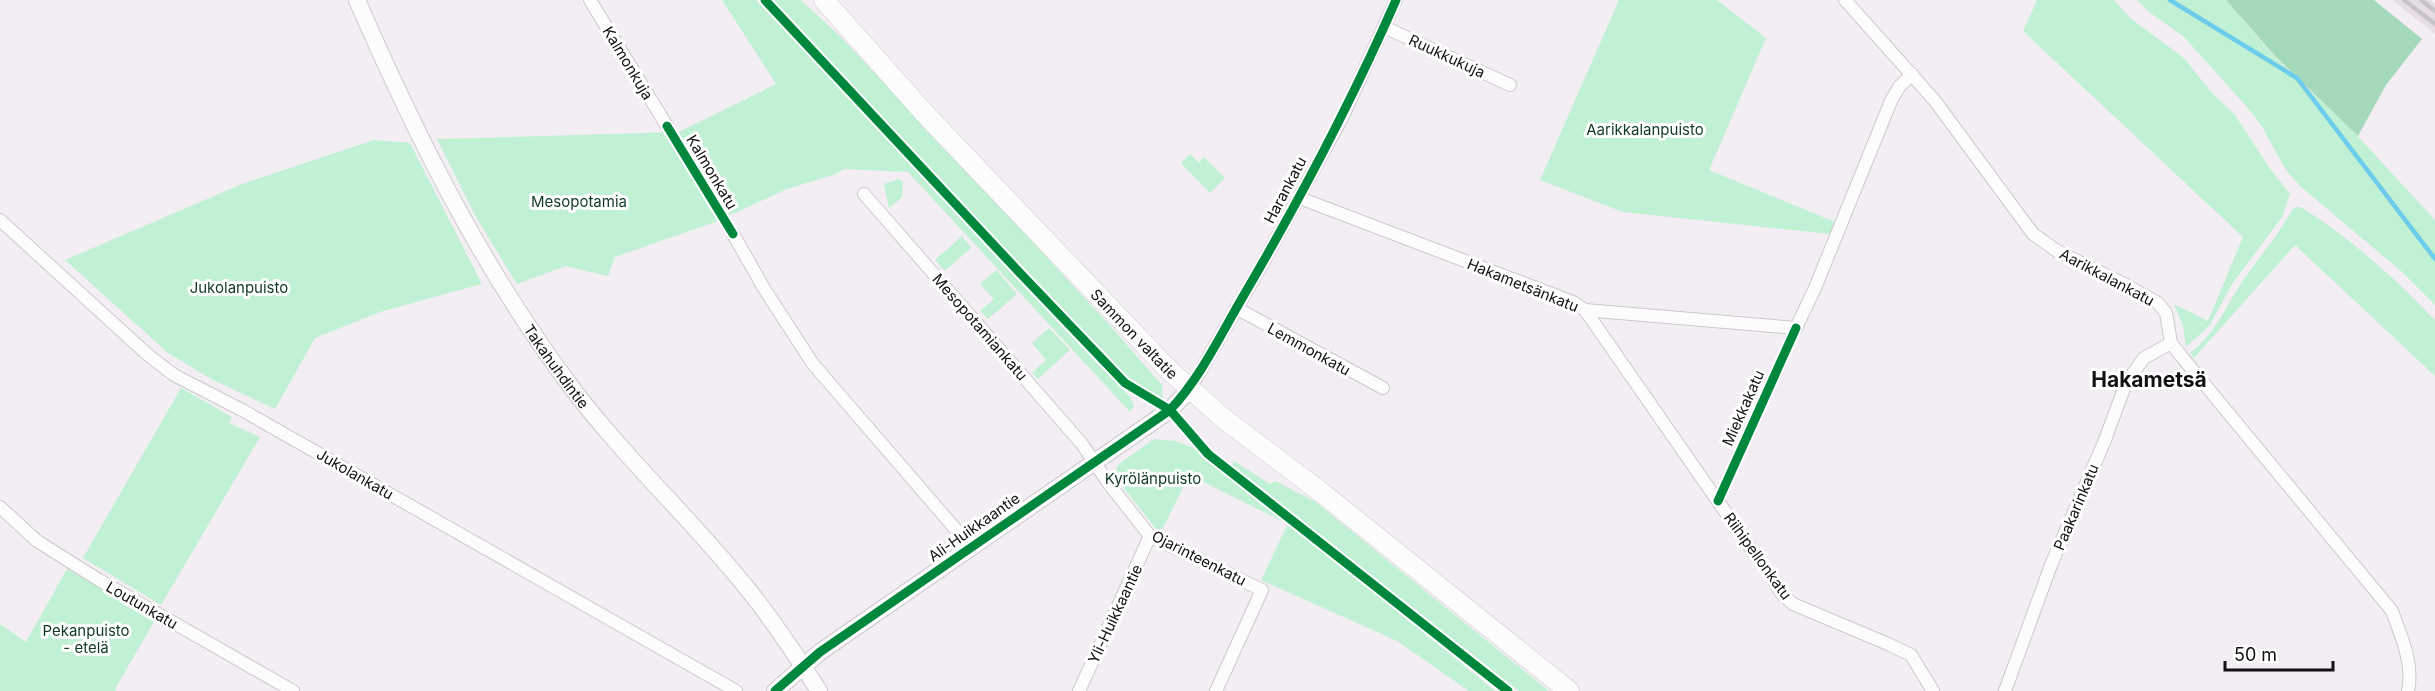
<svg xmlns="http://www.w3.org/2000/svg" width="2435" height="691" viewBox="0 0 2435 691" font-family="Inter,sans-serif">
<style>
.built{fill:#e6dde6}
.green{fill:#c0f1d4}
.forest{fill:#a5d9bc}
.lines{fill:none;stroke-linecap:round;stroke-linejoin:round}
.stream{stroke:#6dcceb;stroke-width:4.5}
.street-casing{stroke:#ccc9cc;stroke-width:14}
.secondary-casing{stroke:#ccc9cc;stroke-width:18}
.primary-casing{stroke:#ccc9cc;stroke-width:21}
.street{stroke:#fdfcfd;stroke-width:12}
.secondary{stroke:#fdfcfd;stroke-width:16}
.primary{stroke:#fdfcfd;stroke-width:20}
.rail{stroke:#c6c4c6;stroke-width:4.5}
.cycleway-casing{stroke:#fff;stroke-width:13}
.cycleway{stroke:#00873e;stroke-width:9}
.labels{text-anchor:middle;dominant-baseline:central;stroke-width:6;stroke-linejoin:round;paint-order:stroke}
.street-label{font-size:15px;fill:#131113;stroke:#fff}
.park-label{font-size:15px;fill:#103a23;stroke:#fff}
.district-label{font-size:21px;font-weight:bold;fill:#131113;stroke:#fff}
</style>
<rect width="100%" height="100%" fill="#f3eef3"/>
<!-- built -->
<path class="built" d="M2392,0H2430L2435,4V34Z"/>
<!-- green -->
<path class="green" d="M722,0H756L1130,397L1134,406L1130,412L908,172L844,169L836,174L787,189L715,222L615,257L608,276L566,266L517,284L476,217L437,139L679,132L776,84Z
M772,0H801L841,37L1105,320L1162,385L1163,399L1135,384L1087,337Z
M1619,0H1717L1766,38L1709,170L1835,222L1830,234L1623,212L1540,180Z
M2037,0H2114L2130,18L2184,58L2212,93L2235,115L2271,170L2290,194L2282,217L2232,284L2210,325L2186,347L2183,326L2174,304L2208,321L2243,237L2023,31Z
M2137,0H2226L2274,56L2353,131L2435,220V305L2401,271L2301,187L2286,170L2261,125L2247,107L2184,37L2149,12Z
M374,140L410,143L482,284L380,312L315,338L275,409L213,380L168,353L65,260L242,184Z
M1190,154L1199,163L1204,157L1225,178L1210,193L1181,163Z
M899,179L903,182L902,197L889,208L884,184Z
M2296,207H2301C2350,238 2395,278 2435,320V376L2295,245L2194,358L2190,353C2219,330 2224,308 2244,279C2260,256 2278,236 2292,210Z
M962,236L971,248L945,271L935,260Z
M996,270L1017,294L988,319L980,311L994,299L980,284Z
M1049,328L1070,350L1038,379L1032,373L1046,360L1032,343Z
M181,388L232,417L229,423L260,437L161,605L83,558Z
M1154,439L1175,441L1192,447L1293,526L1495,691H1469L1397,641L1261,580L1288,524L1189,475L1160,534L1115,477V471L1119,464Z
M1234,461L1270,484L1275,481L1314,501L1549,691H1519L1232,465Z
M67,569L155,620L115,689L116,691H0V624L26,642Z"/>
<!-- forest -->
<path class="forest" d="M2226,0H2374L2422,39L2386,85L2358,136L2275,56Z"/>
<g class="lines">
<!-- stream -->
<path class="stream" d="M2170,0L2297,78L2435,259"/>
<!-- street casing -->
<g class="street-casing">
<path id="street" d="M590,0L667,126
M1845,0L1935,101L2033,234L2057,251L2126,285L2158,303L2166,313L2171,343L2182,357L2392,611C2401,636 2414,664 2408,691
M1384,27L1510,85
M864,194L1082,444L1109,484L1150,536L1262,590L1216,691
M1297,197L1573,302L1585,310L1796,328L1815,288L1891,101L1899,87L1912,74
M0,220L148,355L174,375L242,410L736,691
M733,234L765,290L813,364L971,547
M1236,308L1383,388
M1585,310L1756,556
M1190,389L1264,261L1342,118L1396,0
M0,507L37,541L99,580L293,691
M1774,581L1782,594L1793,604L1888,644L1911,655L1933,691
M1079,691L1150,536
M2005,691L2051,565L2105,440L2126,383L2144,358L2171,343"/>
</g>
<!-- secondary casing -->
<g class="secondary-casing">
<g id="secondary">
<path id="s1" d="M357,0C417,138 484,272 575,392C628,461 692,520 746,587C773,620 796,655 819,691"/>
<path d="M775,691L820,652L1170,410L1190,389"/>
</g>
</g>
<!-- primary casing -->
<g class="primary-casing">
<g id="primary">
<path id="s2" d="M824,0L927,116L1169,370L1223,418L1322,493L1569,691"/>
</g>
</g>
<!-- street -->
<use href="#street" class="street"/>
<!-- secondary -->
<use href="#secondary" class="secondary"/>
<!-- primary -->
<use href="#primary" class="primary"/>
<!-- rail -->
<path class="rail" d="M2404,0L2435,24
M2421,0L2435,11"/>
<!-- cycleway casing -->
<g class="cycleway-casing">
<path id="cycleway" d="M765,0L1019,272L1125,383L1170,410L1208,454L1508,691
M667,126L733,234
M1718,501L1796,328
M775,691L820,652L1170,410C1200,378 1219,338 1241,300C1298,203 1351,103 1396,0"/>
</g>
<!-- cycleway -->
<use href="#cycleway" class="cycleway"/>
</g>
<g class="labels">
<!-- street labels -->
<g class="street-label">
<text transform="translate(1447 56) rotate(25)">Ruukkukuja</text>
<text transform="translate(628 63) rotate(59)">Kalmonkuja</text>
<text transform="translate(712 172) rotate(59)">Kalmonkatu</text>
<text transform="translate(1285 190) rotate(-62)">Harankatu</text>
<text transform="translate(2107 277) rotate(28)">Aarikkalankatu</text>
<text transform="translate(1523 285) rotate(22)">Hakametsänkatu</text>
<text transform="translate(980 327) rotate(49)">Mesopotamiankatu</text>
<text stroke="none"><textPath href="#s2" startOffset="456">Sammon valtatie</textPath></text>
<text transform="translate(1309 349) rotate(29)">Lemmonkatu</text>
<text stroke="none"><textPath href="#s1" startOffset="418">Takahuhdintie</textPath></text>
<text transform="translate(1743 408) rotate(-66)">Miekkakatu</text>
<text transform="translate(355 474) rotate(30)">Jukolankatu</text>
<text transform="translate(2076 507) rotate(-67)">Paakarinkatu</text>
<text transform="translate(974 527) rotate(-35)">Ali-Huikkaantie</text>
<text transform="translate(1758 556) rotate(54)">Riihipellonkatu</text>
<text transform="translate(1199 558) rotate(27)">Ojarinteenkatu</text>
<text transform="translate(142 605) rotate(30)">Loutunkatu</text>
<text transform="translate(1115 614) rotate(-65)">Yli-Huikkaantie</text>
</g>
<!-- park labels -->
<g class="park-label">
<text x="1645" y="129">Aarikkalanpuisto</text>
<text x="579" y="201">Mesopotamia</text>
<text x="239" y="287">Jukolanpuisto</text>
<text x="1153" y="478">Kyrölänpuisto</text>
<text x="86" y="630">Pekanpuisto<tspan x="86" dy="17">- etelä</tspan></text>
</g>
<!-- district labels -->
<g class="district-label">
<text x="2149" y="379">Hakametsä</text>
</g>
</g>
<!-- scale -->
<path d="M2225 661v9h108v-9" fill="none" stroke="#131113" stroke-width="3"/>
<text x="2234" y="661" font-size="18" fill="#131113" stroke="#ffffff" stroke-width="4.5" paint-order="stroke">50 m</text>
</svg>
